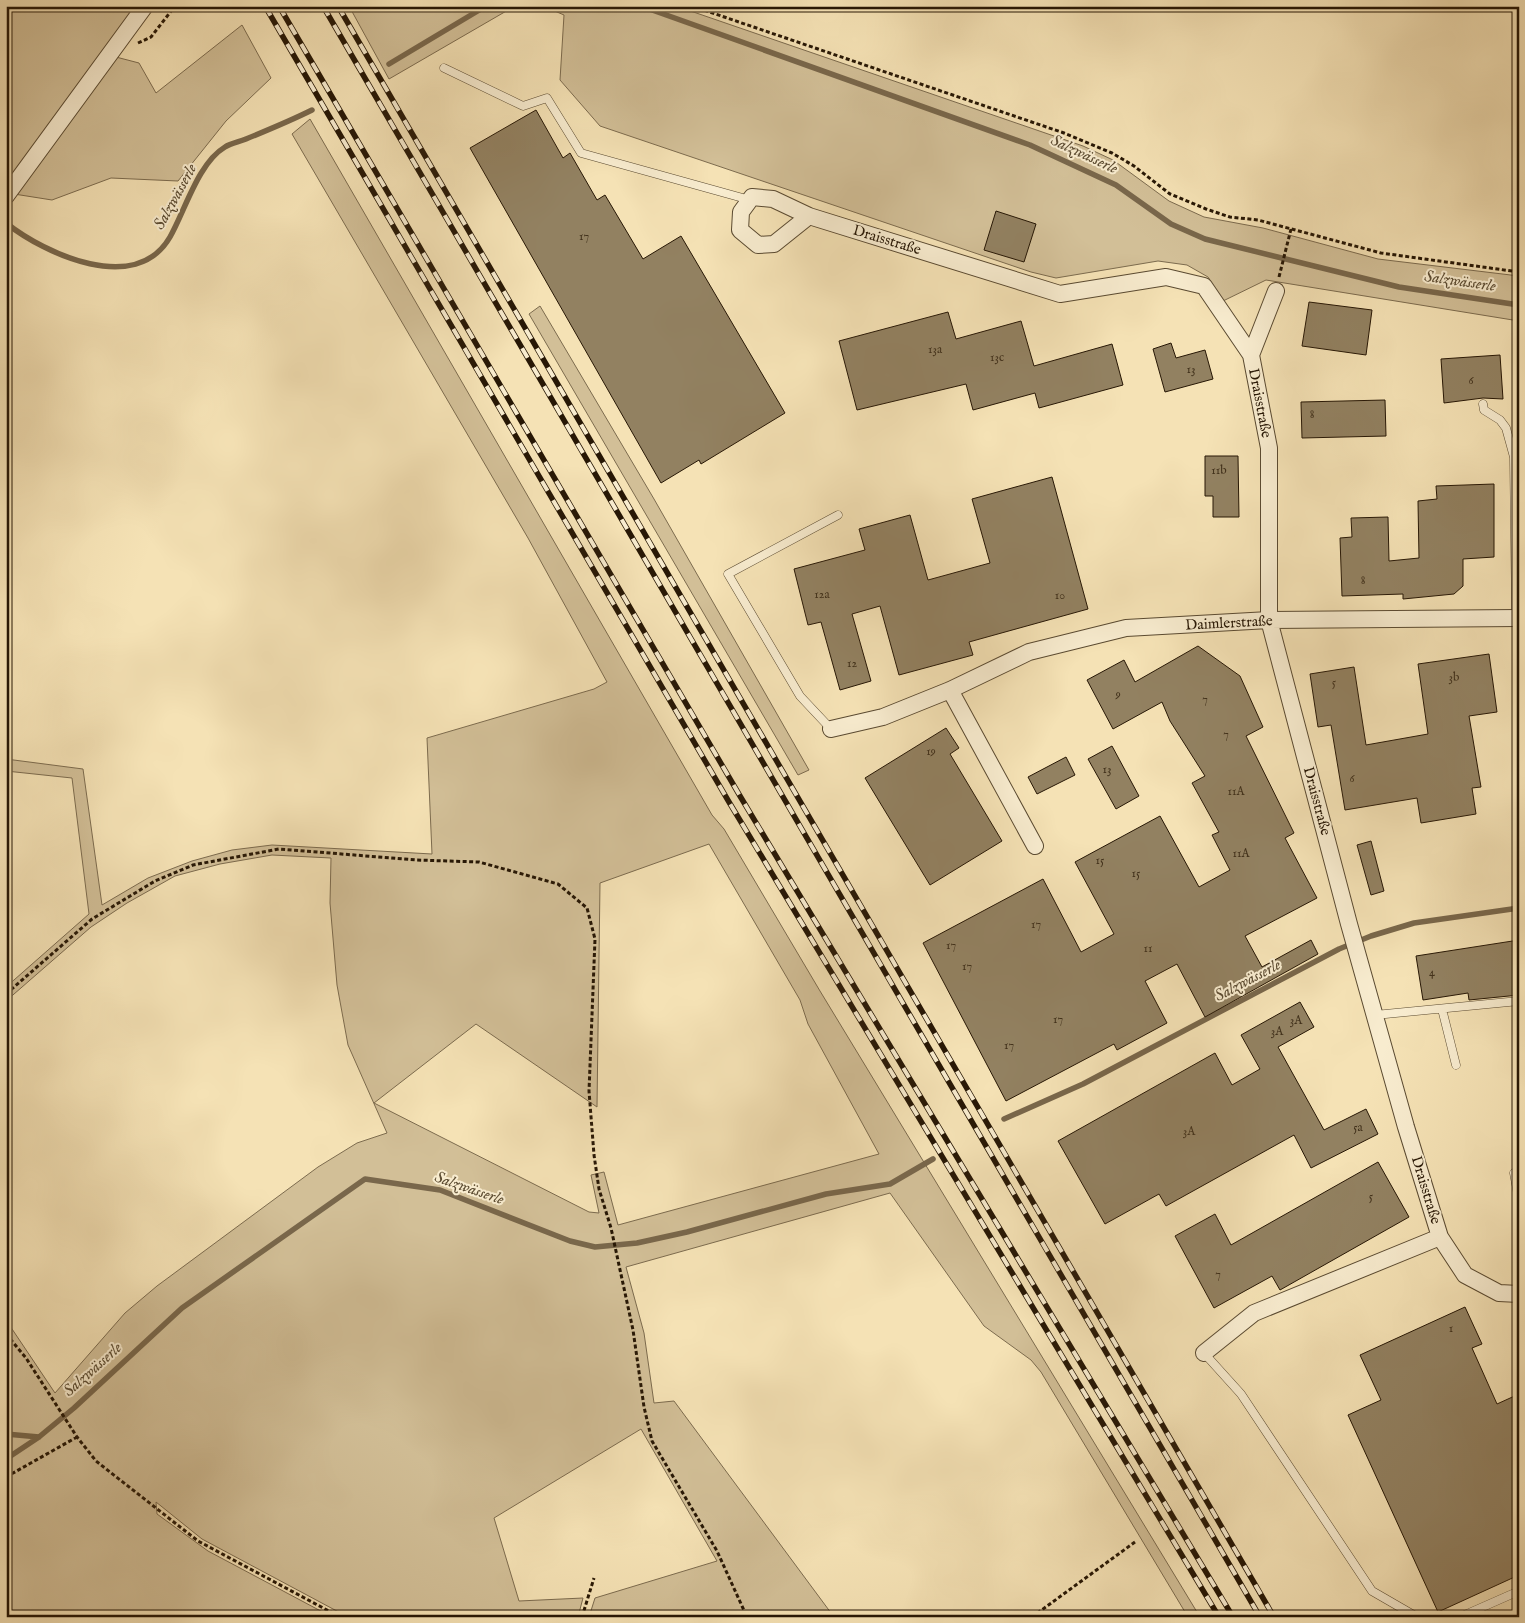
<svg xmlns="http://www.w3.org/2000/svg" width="1525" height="1623" viewBox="0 0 1525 1623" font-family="'IM FELL English',serif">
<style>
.green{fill:#d2bf97;stroke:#7c6b4e;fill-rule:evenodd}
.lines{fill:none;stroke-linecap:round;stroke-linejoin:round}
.stream{stroke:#79674b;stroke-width:5.5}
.building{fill:#928161;stroke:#271705}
.service-casing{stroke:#5a4a31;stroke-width:9}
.minor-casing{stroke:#5a4a31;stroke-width:18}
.path{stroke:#271705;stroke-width:3;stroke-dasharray:4 2.5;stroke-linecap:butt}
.service{stroke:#f8eccf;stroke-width:8}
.minor{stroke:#f8eccf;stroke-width:16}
.rail-casing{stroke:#271705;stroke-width:5.5}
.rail{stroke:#f8eccf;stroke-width:4;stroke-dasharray:11;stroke-linecap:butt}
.labels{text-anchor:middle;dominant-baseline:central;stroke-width:4;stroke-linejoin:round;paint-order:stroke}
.number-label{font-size:12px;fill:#42321c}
.street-label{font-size:15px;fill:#271705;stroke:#f8eccf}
.water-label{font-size:16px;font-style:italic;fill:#5d4d33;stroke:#f8eccf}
</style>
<rect width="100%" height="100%" fill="#f5e2b5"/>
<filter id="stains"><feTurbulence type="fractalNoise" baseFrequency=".004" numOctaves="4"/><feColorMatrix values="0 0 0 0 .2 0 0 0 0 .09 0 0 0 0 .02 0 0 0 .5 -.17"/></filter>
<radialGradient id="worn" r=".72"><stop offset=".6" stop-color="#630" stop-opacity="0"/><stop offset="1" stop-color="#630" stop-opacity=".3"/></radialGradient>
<!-- green -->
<path class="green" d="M6,6H139L6,184Z
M349,6H515L389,79Z
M543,6H676L1083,146L1113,160L1169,201L1204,217L1263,228L1378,259L1519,276V321L1266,280L1223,301L1208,277L1187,265L1158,261L1056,278L1031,272L600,126L560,80L564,15Z
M242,25L271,78L226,121L178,181L111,178L52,200L14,194L116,57L139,63L156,93Z
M310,119L712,815L724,829L820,991L1200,1617H1188L1041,1372L1031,1360L984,1326L890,1193L626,1267L644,1333L654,1403L674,1401L834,1617H589L595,1598L717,1561L641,1429L494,1518L519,1601L583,1598L578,1617H348L202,1539L156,1502L157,1514L208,1551L332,1617H6V1320L55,1393L125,1313L157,1286L318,1167L357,1143L387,1133L348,1045L337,985L330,903L331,858L272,855L220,864L175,876L127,903L91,927L6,1001V987L89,914L72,778L6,771V759L83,769L102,905L148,878L192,861L232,850L272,845L432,854L427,738L594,689L607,682L528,538L292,134ZM709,844L800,1000L808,1024L879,1154L618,1225L604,1172L591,1175L599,1213L589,1212L374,1103L476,1024L597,1107L600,883Z
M540,306L654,499L809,770L798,775L529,314Z"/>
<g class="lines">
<!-- stream -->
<path class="stream" d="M641,6L1030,145L1116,185L1171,224L1205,239L1399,287L1519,305
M389,64L486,6
M6,223C45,254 136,296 170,237C185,211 198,163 225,147C231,143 239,142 246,139C268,130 290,121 312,110
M1004,1119L1083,1084L1339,949L1371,936L1414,923L1519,908
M6,1434L39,1437
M6,1459L39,1437L74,1408L182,1308L365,1179L440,1190L570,1241L595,1247L637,1243L687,1232L826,1194L890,1184L933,1159
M6,1611L13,1617"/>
</g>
<!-- building -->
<path class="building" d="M536,110L563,158L570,153L597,200L605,195L643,259L681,236L785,413L701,464L699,460L661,483L470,148Z
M996,211L1036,224L1024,262L984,250Z
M1309,302L1372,310L1366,355L1302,346Z
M948,312L956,339L1021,321L1034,366L1112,344L1123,385L1039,408L1035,393L973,410L966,384L857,410L839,341Z
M1171,343L1176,358L1205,350L1213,379L1165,392L1153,349Z
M1500,355L1503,399L1483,398L1444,403L1441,359Z
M1385,400L1386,436L1302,438L1301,402Z
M1205,456H1238L1239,517H1213V496H1205Z
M1052,477L1088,609L969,642L973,655L899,675L880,606L852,614L871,681L840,690L821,622L808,625L794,569L865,550L859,529L910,515L928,580L990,563L972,499Z
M1494,484V557L1463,559V586L1454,594L1403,599V594L1342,596L1340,538L1352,537L1351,518L1388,517L1389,561L1419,558L1418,501L1437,499L1436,486Z
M1198,646L1240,676L1263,727L1246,736L1294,833L1285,838L1317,898L1245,936L1262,967L1311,940L1318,954L1205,1017L1177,964L1145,981L1167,1023L1117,1050L1114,1044L1006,1101L923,943L1043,879L1081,952L1114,934L1075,862L1160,816L1199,887L1230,870L1212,835L1219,832L1192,783L1205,776L1170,721L1162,702L1113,729L1087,680L1124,660L1135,682Z
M1489,654L1497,712L1469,716L1481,787L1472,788L1476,814L1421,823L1417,798L1345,810L1331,725L1318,727L1310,674L1354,667L1366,745L1428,734L1418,664Z
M946,728L959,748L950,754L1002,841L930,885L865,778Z
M1112,746L1139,796L1116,809L1088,759Z
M1066,757L1075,775L1037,794L1028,777Z
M1371,841L1384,891L1371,895L1357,845Z
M1519,940V995L1469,1000L1468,993L1423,1000L1416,956Z
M1300,1002L1314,1027L1278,1047L1324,1130L1366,1109L1378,1134L1311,1168L1294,1135L1166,1206L1159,1194L1105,1224L1058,1141L1215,1053L1232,1085L1260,1069L1241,1035Z
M1378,1162L1409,1217L1280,1290L1272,1276L1214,1308L1175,1236L1215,1214L1231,1245Z
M1465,1307L1482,1344L1472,1348L1497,1404L1519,1394V1575L1438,1612L1348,1415L1381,1400L1360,1355Z"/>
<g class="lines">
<!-- service casing -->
<g class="service-casing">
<path id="service" d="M444,68L523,106L547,98L581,153L750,200
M1483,404L1484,410L1500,420L1506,428L1514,457L1516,618
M831,729L800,696L728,574L838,515
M1442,1009L1456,1065
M1375,1015L1519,1001
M1519,1172L1514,1173L1519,1200
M1204,1353L1241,1394L1372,1591L1417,1617
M1460,1617L1519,1591"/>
</g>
<!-- minor casing -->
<g class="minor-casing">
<path id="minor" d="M6,196L145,6
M809,216L774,244L758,245L740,230L741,212L752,197L773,199L809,216L1060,294L1166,277L1204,286L1251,355L1269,448V620L1349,924L1406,1127L1440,1237L1465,1275L1499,1293L1519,1294
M1251,355L1276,291
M950,690L1035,846
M831,729L883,717L950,690L1029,652L1126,628L1269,620L1519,618
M1204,1353L1254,1313L1440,1237"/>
</g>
<!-- path -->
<path class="path" d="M692,6L1064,133L1112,153L1134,166L1170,194L1206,209L1230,217L1258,220L1381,253L1519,272
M138,43L151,37L175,6
M1279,277L1291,229
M6,994L92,919L155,881L193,865L279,849L417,860L479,862L558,884L587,908L595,939L589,1091L594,1155L599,1189L611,1228L633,1330L644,1407L652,1441L717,1551L747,1617
M6,1334L26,1358L77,1437L96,1461L198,1541L340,1617
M6,1477L77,1437
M582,1617L594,1578
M1032,1617L1135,1542"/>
<!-- service -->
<use href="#service" class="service"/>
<!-- minor -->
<use href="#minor" class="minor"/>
<!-- rail casing -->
<g class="rail-casing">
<path id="rail" d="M265,6L729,802L1219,1617
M279,6L740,796L1233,1617
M323,6L1260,1617
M338,6L1274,1617"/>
</g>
<!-- rail -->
<use href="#rail" class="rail"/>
</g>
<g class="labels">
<!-- number labels -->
<g class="number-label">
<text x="584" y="236">17</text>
<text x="935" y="349">13a</text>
<text x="997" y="357">13c</text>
<text x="1191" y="369">13</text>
<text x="1471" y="380">6</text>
<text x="1312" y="414">8</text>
<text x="1219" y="470">11b</text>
<text x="1363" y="580">8</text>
<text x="822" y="594">12a</text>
<text x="1060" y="595">10</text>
<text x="852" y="663">12</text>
<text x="1454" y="677">3b</text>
<text x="1334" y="682">5</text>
<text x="1118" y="694">9</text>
<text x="1205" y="699">7</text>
<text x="1226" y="734">7</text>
<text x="931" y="751">19</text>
<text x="1107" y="769">13</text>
<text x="1352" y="778">6</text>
<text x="1236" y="791">11A</text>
<text x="1241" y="853">11A</text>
<text x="1100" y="860">15</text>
<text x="1136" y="873">15</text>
<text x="1036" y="924">17</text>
<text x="951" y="945">17</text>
<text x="1148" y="948">11</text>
<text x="967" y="966">17</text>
<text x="1432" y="972">4</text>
<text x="1058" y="1019">17</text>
<text x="1296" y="1020">3A</text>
<text x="1277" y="1031">3A</text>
<text x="1009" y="1045">17</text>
<text x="1358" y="1127">5a</text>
<text x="1189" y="1131">3A</text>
<text x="1371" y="1196">5</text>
<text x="1218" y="1274">7</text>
<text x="1451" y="1328">1</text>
</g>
<!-- street labels -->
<g class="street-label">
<text transform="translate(887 240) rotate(17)">Draisstraße</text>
<text transform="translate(1260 403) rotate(79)">Draisstraße</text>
<text transform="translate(1229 623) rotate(-3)">Daimlerstraße</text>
<text transform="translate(1317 801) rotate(75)">Draisstraße</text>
<text transform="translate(1426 1190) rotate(73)">Draisstraße</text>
</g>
<!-- water labels -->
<g class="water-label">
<text transform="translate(1084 155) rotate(25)">Salzwässerle</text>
<text transform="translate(176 197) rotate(-61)">Salzwässerle</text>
<text transform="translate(1460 282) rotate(8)">Salzwässerle</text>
<text transform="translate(1248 981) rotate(-28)">Salzwässerle</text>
<text transform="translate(469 1189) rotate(19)">Salzwässerle</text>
<text transform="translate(93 1370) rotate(-42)">Salzwässerle</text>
</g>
</g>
<!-- margin -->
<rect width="1525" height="1623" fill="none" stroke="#f5e2b5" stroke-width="25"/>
<rect x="8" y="8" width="1510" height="1608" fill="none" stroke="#271705" stroke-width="2.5"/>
<rect x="12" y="12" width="1500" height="1598" fill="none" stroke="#271705"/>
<rect width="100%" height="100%" filter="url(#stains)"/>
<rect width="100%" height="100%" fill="url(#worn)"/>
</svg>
